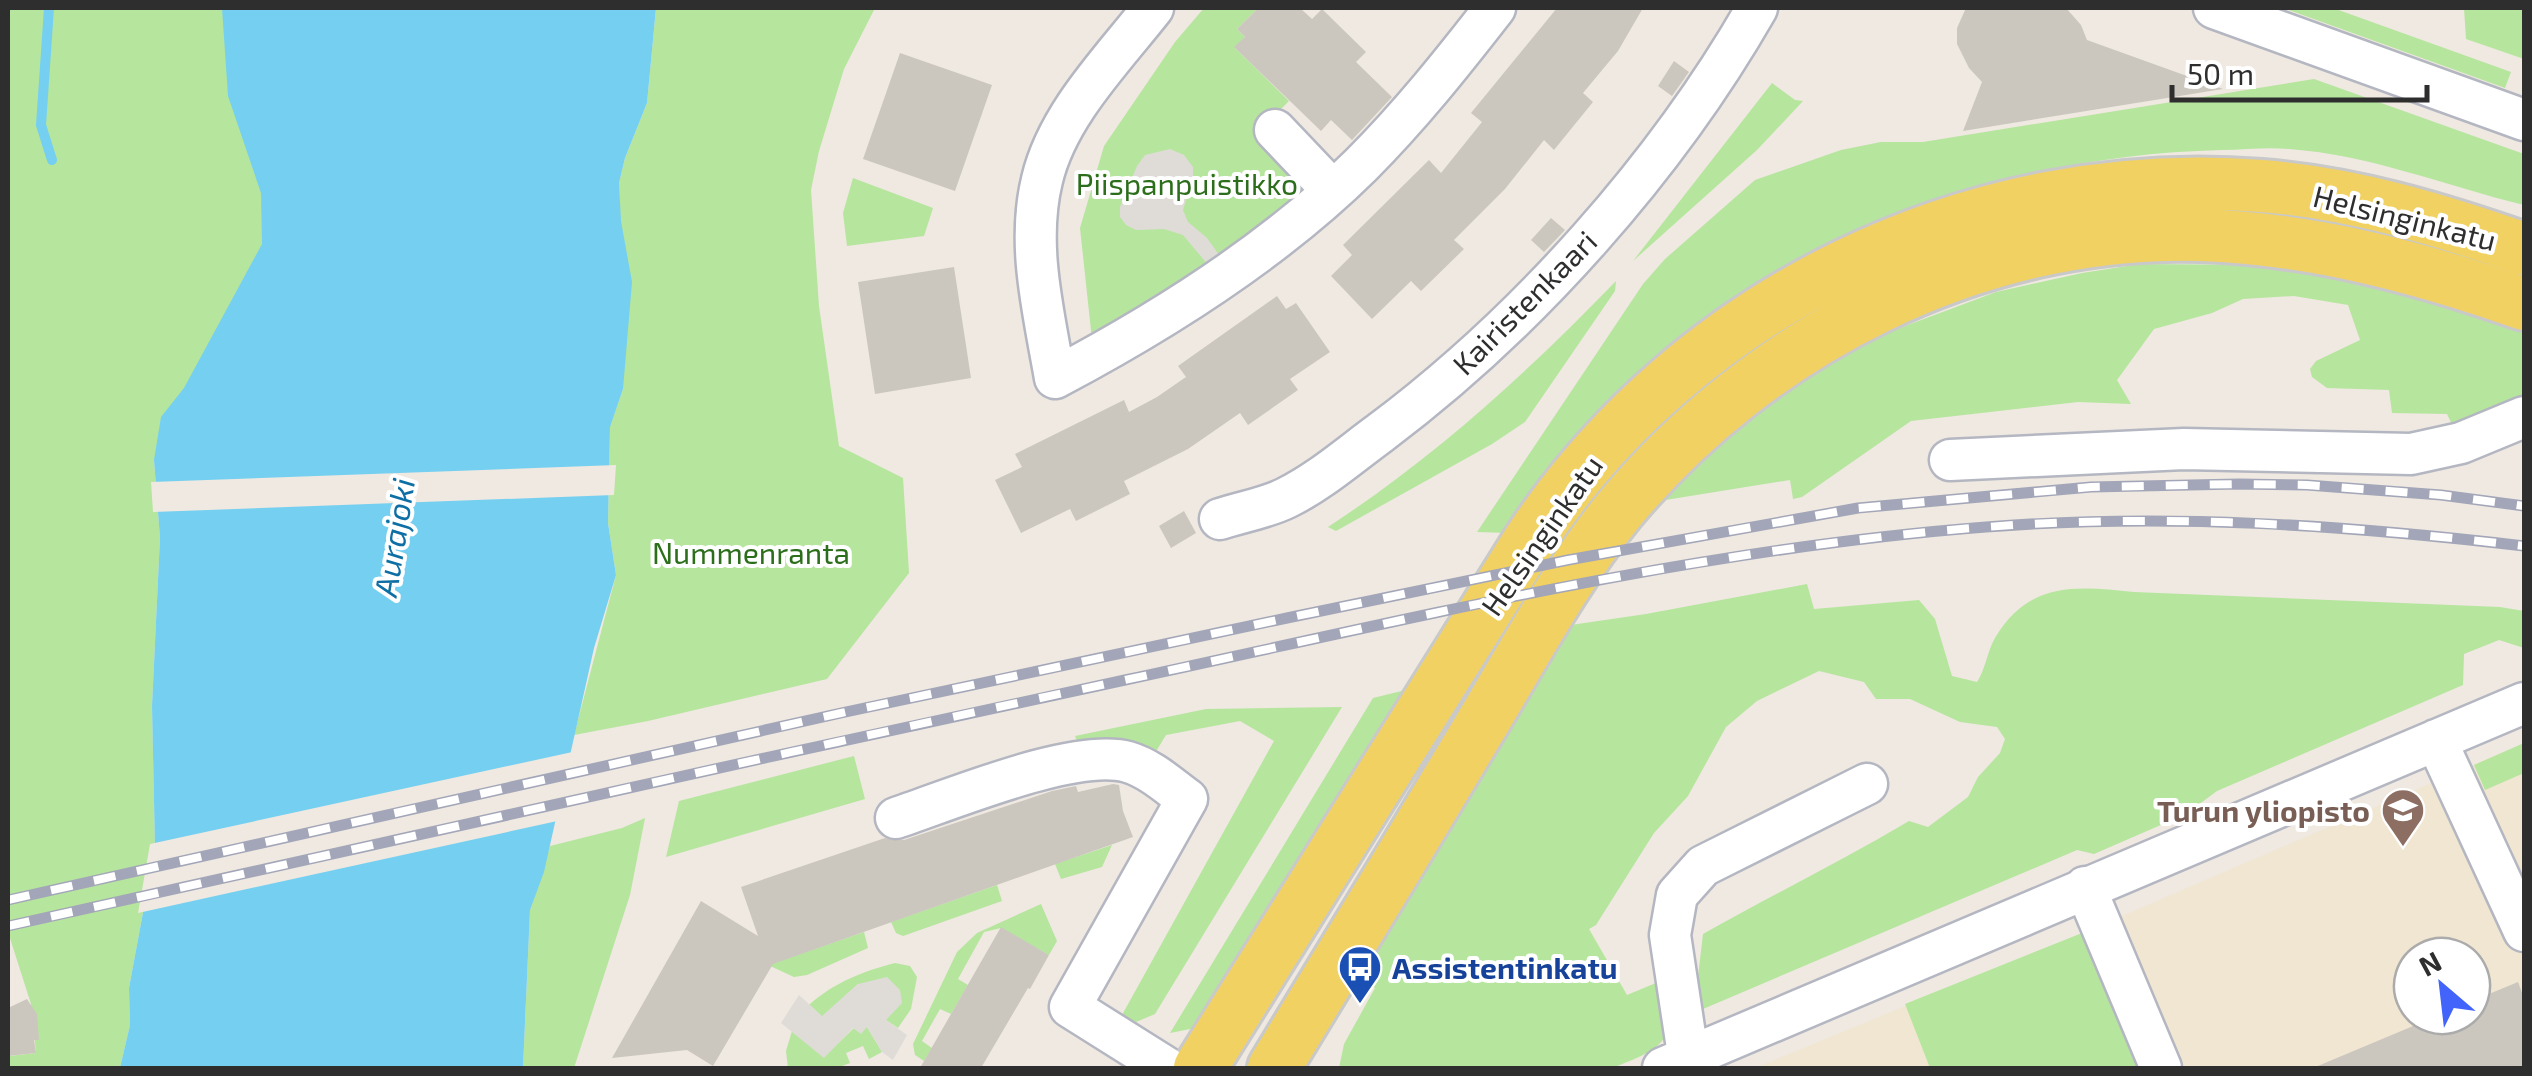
<svg xmlns="http://www.w3.org/2000/svg" width="2532" height="1076" viewBox="0 0 2532 1076" font-family="'Exo 2',sans-serif">
<style>
.education{fill:#f0e6d1;fill-rule:evenodd}
.green{fill:#b6e59e}
.plaza{fill:#dfdcd8}
.water{fill:#75cff0}
.pier{fill:#efe9e1}
.lines{fill:none;stroke-linecap:round;stroke-linejoin:round}
.stream{stroke:#75cff0;stroke-width:10}
.building{fill:#cbc7bf}
.minor-casing{stroke:#b4b7c1;stroke-width:45}
.major-casing{stroke:#c9c9c9;stroke-width:58}
.minor{stroke:#fff;stroke-width:40}
.major{stroke:#f2d163;stroke-width:52}
.rail-casing{stroke:#a3a6b8;stroke-width:11}
.rail{stroke:#fff;stroke-width:8;stroke-dasharray:22;stroke-linecap:butt}
.labels{text-anchor:middle;dominant-baseline:central;stroke-width:8;stroke-linejoin:round;paint-order:stroke}
.park-label{font-size:30px;fill:#2c6e1b;stroke:#fff}
.street-label{font-size:30px;fill:#2e2e2e;stroke:#fff}
.education-label{font-size:30px;font-weight:bold;fill:#785e54;stroke:#fff;text-anchor:end}
.transit-label{font-size:30px;font-weight:bold;fill:#164399;stroke:#fff;text-anchor:start}
.water-label{font-size:32px;font-style:italic;fill:#0d6fa3;stroke:#fff}
</style>
<rect width="100%" height="100%" fill="#efe9e1"/>
<!-- education -->
<path class="education" d="M2524,743V1068H1755L2087,931ZM2412,956H2472V1016H2412Z"/>
<!-- green -->
<path class="green" d="M8,8H364L349,162L154,461L160,538L152,706L155,848L129,988L130,1025L120,1068H8L9,1056L36,1053L31,1004L8,932Z
M656,8H875L844,69L819,151L811,190L819,306L839,446L903,478L909,573L827,679L648,721L574,735L616,575L608,523L610,426L623,389L619,183L625,158L647,103Z
M1204,8H1258L1237,29L1245,37L1235,48L1289,101L1260,130L1315,188L1093,349L1080,228L1104,146L1175,42Z
M2283,8H2333L2511,72L2505,88Z
M2464,8H2524V59L2466,39Z
M2314,79L2524,154V205C2446,186 2371,155 2289,149C2267,147 2243,150 2221,150C2029,155 1828,216 1679,340C1612,395 1562,465 1509,533L1477,532L1643,284L1665,259L1755,180L1841,150L1881,142H1923Z
M1772,83L1795,100L1803,101L1757,150L1633,261Z
M853,178L933,208L924,236L847,246L843,213Z
M2140,264L2271,265L2325,271L2524,328V404L2456,433L2447,414L2392,413L2389,390L2327,388L2312,377L2310,369L2316,361L2360,340L2348,305L2294,296L2243,299L2212,313L2154,329L2117,380L2131,404L2078,402L1911,421L1802,497L1793,499L1790,480L1653,502L1788,385L1873,338L1996,292L2082,273Z
M1616,281L1615,291L1525,422L1492,444L1336,531L1328,527C1435,457 1528,372 1616,281Z
M1807,584L1814,609L1919,600L1935,619L1952,676L1977,682C1986,668 1987,652 1995,638C2029,581 2076,586 2134,592L2500,607L2524,611V648L2499,640L2464,654L2463,685L2217,791L2186,814L2094,854L2077,850L1703,1009L1696,994L1703,934C1772,895 1842,861 1909,821L1928,827L1968,797L1978,777L2000,753L2005,739L1997,727L1960,722L1910,699H1876L1864,682L1819,671L1757,701L1726,727L1688,796L1654,833L1596,925L1589,929L1627,995L1663,980C1679,1040 1666,1047 1612,1068H1339L1344,1044L1375,988L1366,982L1395,910L1564,626L1646,614Z
M1418,687L1195,1028L1170,1033L1373,698Z
M1342,707L1155,1014L1136,1022L1122,1015L1274,741L1240,721L1166,735L1152,758L1082,753L1075,736L1206,709Z
M2524,743V773L2485,790L2474,765Z
M854,756L865,799L666,857L679,801Z
M645,818L630,895L574,1068H523L530,910L550,846L622,828Z
M1112,845L1102,867L1061,879L1055,864Z
M997,885L1002,901L903,936L896,933L891,922Z
M1041,904L1057,941L1049,955L1001,928L984,932L958,979L968,985L951,1014L940,1009L922,1041L932,1048L924,1061L915,1055L913,1044L957,952L977,933Z
M2087,931L2145,1068H1930L1905,1004Z
M864,932L868,948L807,975L794,977L768,965Z
M895,963L910,966L917,977L911,1009L898,1028L886,1020L858,984L822,1017L809,1005C833,983 864,971 895,963Z
M867,1027L882,1052L869,1059L863,1046L846,1053L850,1063L837,1068H810L807,1066L788,1068L786,1051L792,1031L824,1057L854,1028Z"/>
<!-- plaza -->
<path class="plaza" d="M1170,149L1184,155L1193,167V177L1183,210L1188,222L1207,238L1230,270L1214,272L1183,235L1164,229L1136,230L1126,225L1120,217V207L1137,166L1145,155Z
M887,977L900,990L902,1003L886,1020L907,1035L893,1060L882,1052L867,1027L861,1034L853,1028L824,1058L781,1023L799,995L822,1016L858,984Z"/>
<!-- water -->
<path class="water" d="M222,8H656L647,103L625,158L619,183L621,221L632,282L623,389L610,427L608,523L616,575L594,648L544,872L530,910L523,1068H120L130,1025L129,988L155,848L152,706L160,538L154,460L161,417L184,388L262,244L261,193L228,96Z"/>
<!-- pier -->
<path class="pier" d="M616,465L614,495L153,512L151,482Z
M577,751L562,820L138,913L150,844Z"/>
<g class="lines">
<!-- stream -->
<path class="stream" d="M49,8L41,125L52,160"/>
</g>
<!-- building -->
<path class="building" d="M1258,8H1300L1312,19L1322,9L1366,52L1356,62L1392,97L1352,140L1331,120L1321,131L1234,47L1245,37L1237,29Z
M1557,8H1643L1618,51L1583,93L1593,102L1554,150L1544,140L1505,189L1454,240L1464,249L1421,291L1411,281L1372,319L1331,276L1352,255L1343,245L1429,160L1441,173L1482,122L1471,113Z
M1966,8H2066L2081,25L2087,40L2223,89L1963,131L1982,82L1969,68L1957,44V28Z
M900,53L992,85L955,191L863,159Z
M1674,61L1689,72L1672,96L1658,86Z
M1551,218L1565,230L1544,252L1531,240Z
M954,267L971,378L875,394L858,282Z
M1277,296L1286,309L1296,303L1330,352L1290,379L1298,390L1248,425L1240,413L1188,449L1124,481L1130,494L1076,521L1070,509L1021,533L995,480L1022,467L1015,454L1124,400L1129,412L1157,397L1186,377L1178,366Z
M1184,511L1196,533L1171,548L1159,526Z
M1113,784L1119,785L1123,811L1133,837L773,964L713,1066L687,1050L612,1058L701,901L758,936L741,887L885,838L904,840L1052,791L1076,786L1078,792Z
M1001,927L1049,955L1030,989L1028,988L981,1068H920Z
M2518,982L2524,998V1068H2313L2437,1016H2472V1001Z
M27,999L37,1014L39,1040H34L36,1053L8,1056V1008Z"/>
<g class="lines">
<!-- minor casing -->
<g class="minor-casing">
<path id="minor" d="M1153,8C1113,59 1057,115 1042,180C1026,245 1044,314 1055,378C1161,322 1276,249 1361,165C1410,116 1453,62 1495,8
M2214,8L2524,120
M1275,130L1333,191
M1950,460L2184,449L2411,454L2461,443L2524,417
M1220,519C1241,512 1266,508 1286,498C1319,482 1350,455 1380,433C1527,323 1666,167 1757,8
M2436,740L2524,931
M896,818C950,800 1076,747 1128,762C1151,769 1169,786 1187,799L1070,1007L1167,1068
M2085,887L2161,1068
M1663,1068L2524,703
M1690,1068L1670,935L1677,895L1703,866L1867,784"/>
</g>
<!-- major casing -->
<g class="major-casing">
<path id="major" d="M1200,1068L1528,543C1686,301 1974,163 2261,186C2352,193 2438,219 2524,249
M1274,1068C1343,955 1412,841 1480,727C1524,654 1565,576 1619,510C1759,341 1978,228 2201,235C2313,239 2419,267 2524,304"/>
</g>
<!-- minor -->
<use href="#minor" class="minor"/>
<!-- major -->
<use href="#major" class="major"/>
<!-- rail casing -->
<g class="rail-casing">
<path id="rail" d="M8,900L841,713L1287,618L1568,560L1858,508L2091,487L2239,484L2307,485L2441,495L2524,506
M8,926C380,844 752,759 1125,680C1410,619 1695,549 1986,527C2166,513 2345,525 2524,546"/>
</g>
<!-- rail -->
<use href="#rail" class="rail"/>
</g>
<!-- icons -->
<defs>
<g id="university-pin" transform="scale(2.25)"><path d="M0 17L-7.5 6A9.5 9.5 0 1 1 7.5 6Z" fill="#8d6e63" stroke="#fff"/><path d="M0-5L7-2L0 1L-7-2ZM-4 1L0 2.5L4 1V4Q0 6-4 4Z" fill="#fff"/></g>
<g id="bus-pin" transform="scale(2.25)"><path d="M0 17L-7.5 6A9.5 9.5 0 1 1 7.5 6Z" fill="#1a4fb4" stroke="#fff"/><path d="M-5-6H5V4H4V6H2V4H-2V6H-4V4H-5ZM-3.5-4V0h7V-4ZM-3.5 1.2v1.5H-2V1.2ZM2 1.2v1.5H3.5V1.2Z" fill="#fff"/></g>
</defs>
<g fill-rule="evenodd">
<use href="#university-pin" x="2403" y="810"/>
<use href="#bus-pin" x="1360" y="967"/>
</g>
<g class="labels">
<!-- park labels -->
<g class="park-label">
<text x="1187" y="183">Piispanpuistikko</text>
<text x="751" y="552">Nummenranta</text>
</g>
<!-- street labels -->
<g class="street-label">
<text transform="translate(2405 217) rotate(14)">Helsinginkatu</text>
<text transform="translate(1524 302) rotate(-45)">Kairistenkaari</text>
<text transform="translate(1541 535) rotate(-55)">Helsinginkatu</text>
</g>
<!-- education labels -->
<g class="education-label">
<text x="2370" y="810">Turun yliopisto</text>
</g>
<!-- transit labels -->
<g class="transit-label">
<text x="1392" y="967">Assistentinkatu</text>
</g>
<!-- water labels -->
<g class="water-label">
<text transform="translate(393 537) rotate(-81)">Aurajoki</text>
</g>
</g>
<!-- border -->
<rect width="2532" height="1076" fill="none" stroke="#2e2e2e" stroke-width="20"/>
<!-- north arrow -->
<g transform="translate(2442 986) rotate(332)"><circle r="48" fill="#ffffff" stroke="#ababab" stroke-width="2.5"/>
<path d="M0-8L18 38L0 25L-18 38Z" fill="#4264fb"/>
<text y="-15" font-size="28" font-weight="bold" text-anchor="middle" fill="#2e2e2e">N</text>
</g>
<!-- scale -->
<path d="M2172 85v15h255v-15" fill="none" stroke="#2e2e2e" stroke-width="5"/>
<text x="2187" y="85" font-size="30" fill="#2e2e2e" stroke="#ffffff" stroke-width="8" paint-order="stroke">50 m</text>
</svg>
